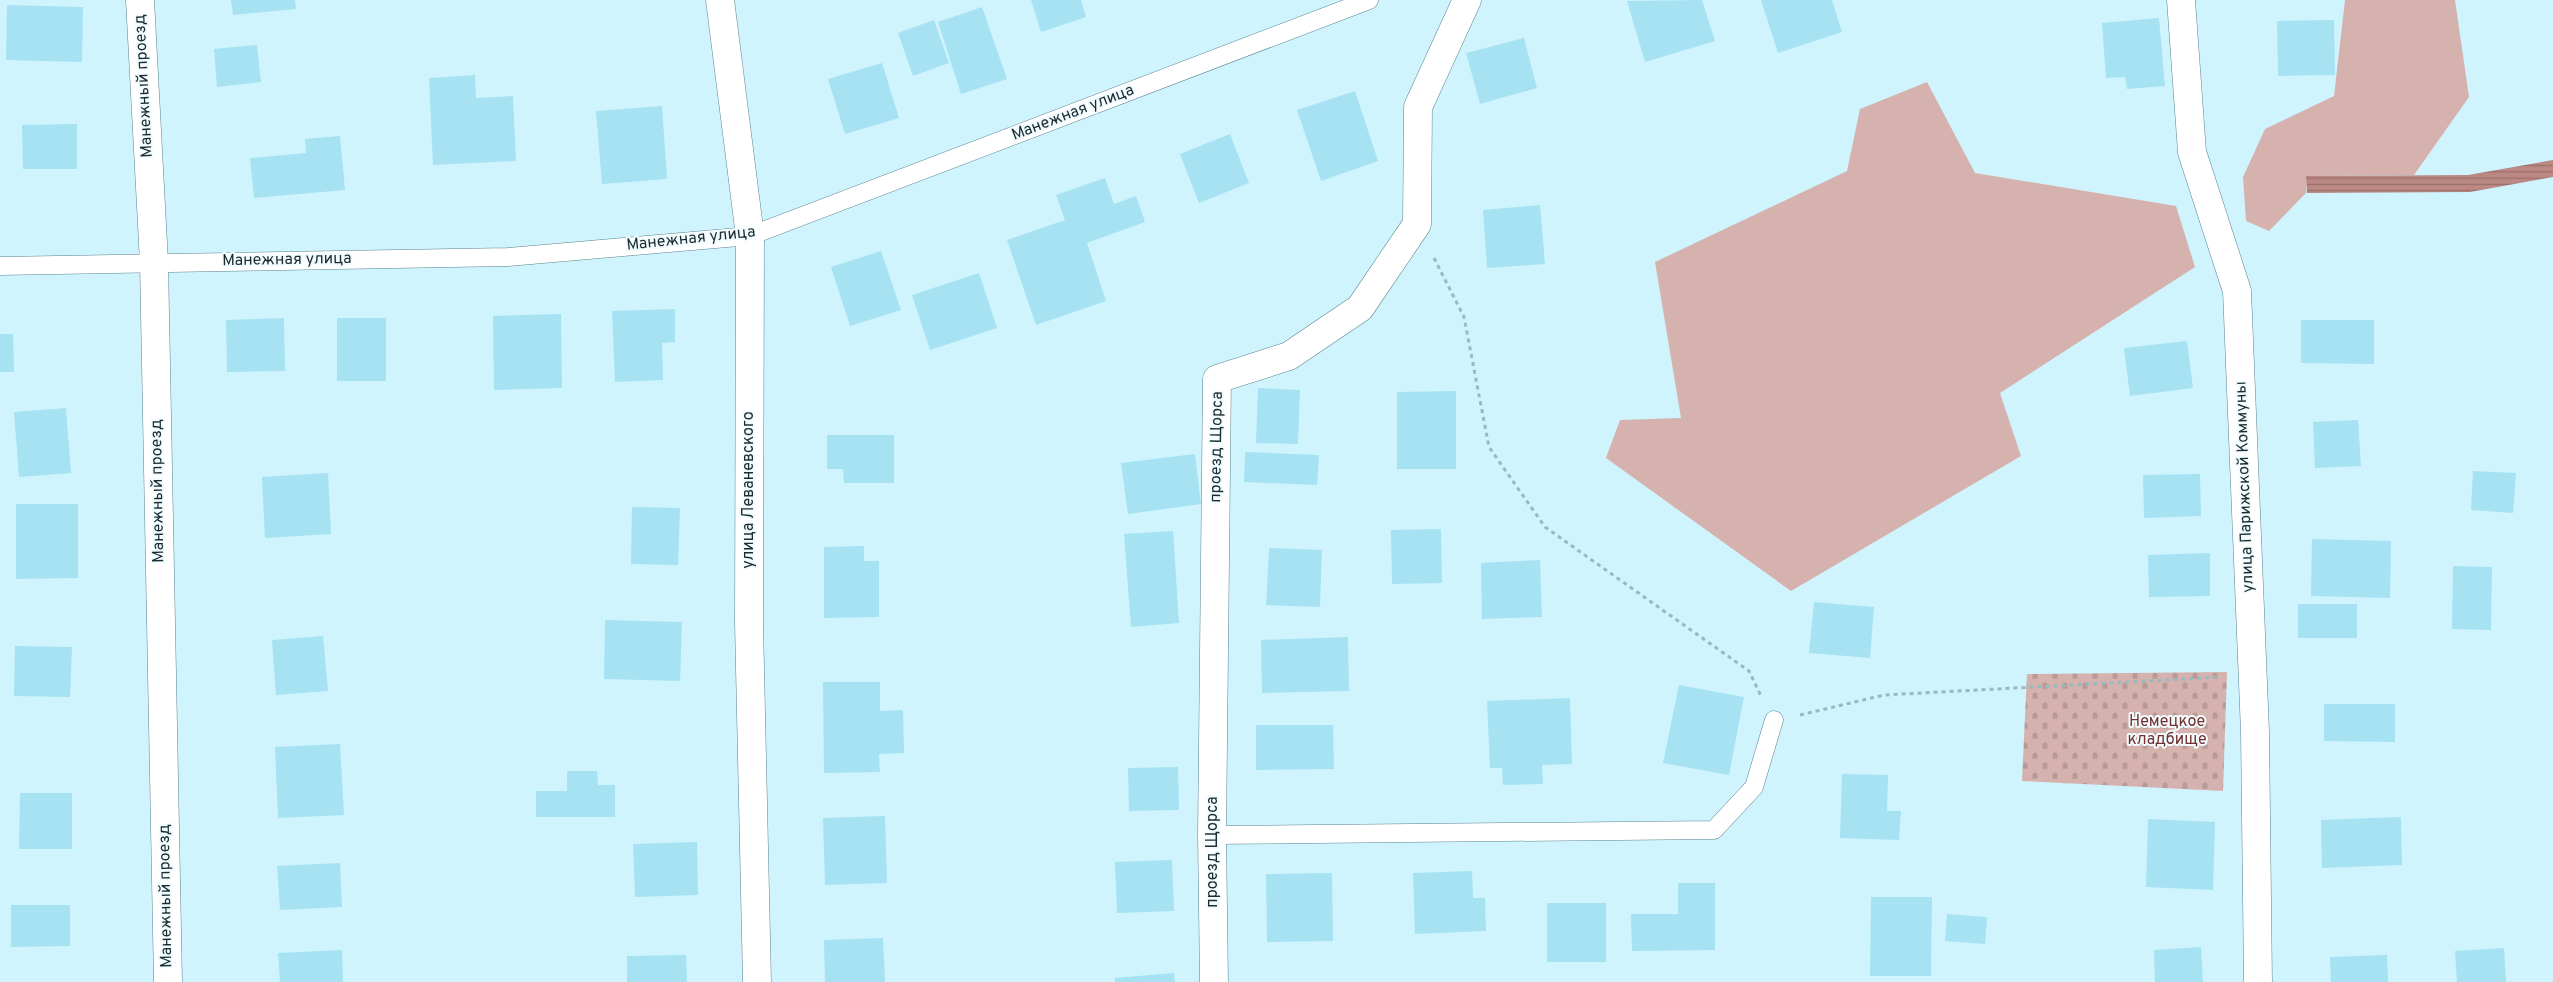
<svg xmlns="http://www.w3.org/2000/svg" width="2553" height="982" viewBox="0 0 2553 982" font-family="Overpass,sans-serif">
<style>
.green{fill:#d6b2ae}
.cemetery{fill:url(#cemetery-stones)}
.water{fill:url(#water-rules)}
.building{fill:#a6e2f2}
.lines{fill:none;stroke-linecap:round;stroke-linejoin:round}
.lane-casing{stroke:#5a8490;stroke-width:19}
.street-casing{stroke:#5a8490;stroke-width:29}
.path{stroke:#99b8c0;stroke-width:3;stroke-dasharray:4 4;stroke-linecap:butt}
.lane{stroke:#fff;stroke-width:18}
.street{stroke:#fff;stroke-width:28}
.labels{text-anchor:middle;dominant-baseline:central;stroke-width:4;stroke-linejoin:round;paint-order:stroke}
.street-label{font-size:16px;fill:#1a2c30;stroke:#f2fbfe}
.park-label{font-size:16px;fill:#73312e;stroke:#f2fbfe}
</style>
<defs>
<pattern id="cemetery-stones" width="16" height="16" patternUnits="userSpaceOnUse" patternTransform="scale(1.25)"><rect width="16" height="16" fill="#d6b2ae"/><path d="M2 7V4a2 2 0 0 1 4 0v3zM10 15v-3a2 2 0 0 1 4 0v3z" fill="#b79996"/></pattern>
<pattern id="water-rules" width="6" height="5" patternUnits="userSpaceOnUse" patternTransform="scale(1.25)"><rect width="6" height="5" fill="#bc8884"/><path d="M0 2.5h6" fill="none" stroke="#986f6c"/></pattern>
</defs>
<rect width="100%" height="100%" fill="#cff4fe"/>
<!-- green -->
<path class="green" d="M2345,0H2455L2469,97L2414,175L2307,176L2306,193L2269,231L2246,221L2243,177L2265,129L2334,96Z
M1927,82L1975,173L2176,206L2195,267L2000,393L2021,456L1791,591L1606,458L1620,420L1681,418L1655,262L1847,171L1860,109Z"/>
<!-- cemetery -->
<path class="cemetery" d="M2227,672L2223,791L2022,781L2027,674Z"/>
<!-- water -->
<path class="water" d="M2553,160V177L2470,192L2307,193L2306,176L2468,175Z"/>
<!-- building -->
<path class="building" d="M231,0H295L296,9L233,15Z
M1031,0H1081L1086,17L1041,32Z
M1702,0L1715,41L1645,62L1627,1Z
M1761,0H1832L1842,32L1778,53Z
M7,5L83,7L82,62L6,60Z
M982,7L1007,79L961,94L938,22Z
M2159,18L2165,86L2127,89L2125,77L2106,78L2102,23Z
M934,20L949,63L913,76L898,33Z
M2334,20L2335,75L2278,76L2277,21Z
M1524,38L1537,88L1480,104L1466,53Z
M257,45L261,82L217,87L214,49Z
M882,63L899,118L845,134L828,79Z
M475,75L476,98L513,96L516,161L433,165L429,78Z
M1355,91L1378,161L1321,181L1297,110Z
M662,106L667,179L602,184L596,111Z
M77,124V169H23L22,125Z
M1230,134L1249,183L1199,203L1180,154Z
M340,136L345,190L254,198L250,158L306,153L305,139Z
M1105,178L1114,204L1136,196L1145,222L1087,243L1106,301L1036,325L1007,240L1065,220L1056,195Z
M1540,205L1545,264L1487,268L1483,210Z
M881,251L901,310L850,326L831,267Z
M979,273L997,328L930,350L912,295Z
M675,309V342L662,343L663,380L615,382L612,311Z
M561,314L562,388L494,390L493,316Z
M284,318L285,371L227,372L226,320Z
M337,318H386V381H337Z
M2301,320H2374V364L2301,363Z
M0,334H13L14,372H0Z
M2187,341L2193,388L2130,396L2124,348Z
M1258,388L1300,390L1298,444L1256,443Z
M1456,391V469H1397V392Z
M66,408L71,473L19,477L14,412Z
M2358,420L2361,466L2315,468L2313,422Z
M827,435H894V483H844L843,469H827Z
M1245,452L1319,455L1317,485L1244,482Z
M1195,454L1201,504L1128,514L1121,463Z
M2473,471L2516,473L2513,513L2471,510Z
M328,473L331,534L265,538L262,477Z
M2200,474L2201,516L2144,518L2143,475Z
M16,504H78V578L16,579Z
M632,507L680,508L678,565L631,564Z
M1441,529L1442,583L1392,584L1391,530Z
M1173,531L1179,623L1131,627L1124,534Z
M2312,539L2391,541L2390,598L2311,596Z
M864,546V561H879V617L824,618V547Z
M1269,548L1322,550L1320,607L1266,605Z
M2210,553V596L2149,597L2148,555Z
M1540,560L1542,617L1482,619L1481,563Z
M2453,566L2492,567L2491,630L2452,629Z
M1814,602L1874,607L1870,658L1809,653Z
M2298,604H2357V638H2298Z
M605,620L682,622L680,681L604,679Z
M323,636L328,691L276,695L272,640Z
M1348,637L1349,691L1262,693L1261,640Z
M15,646L72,647L70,697L14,696Z
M823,682H880V711L903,710L904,753L879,754L880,772L824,773Z
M1679,685L1744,697L1729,775L1663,763Z
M1570,698L1572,764L1542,765L1543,784L1503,785L1502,768H1490L1487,701Z
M2324,704H2395V742L2324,741Z
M1256,725H1333L1334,769L1256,770Z
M340,744L344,815L278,818L275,747Z
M1178,767L1179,810L1129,811L1128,768Z
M567,771H597L598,785H615V817H536V791H567Z
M1842,774L1888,775L1887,811H1901L1899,840L1840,838Z
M20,793H72V849H19Z
M885,816L887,883L825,885L823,818Z
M2401,817L2402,865L2322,868L2321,820Z
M2148,819L2215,822L2213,890L2146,887Z
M697,842L698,895L635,897L633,844Z
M1172,860L1174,911L1117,913L1115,862Z
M340,863L342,907L280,910L277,866Z
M1472,871L1473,898H1485L1486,931L1415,934L1413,873Z
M1332,873L1333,941L1267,942L1266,874Z
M1678,883H1715V950L1632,951L1631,914H1678Z
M1871,897H1932L1931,976H1870Z
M1547,903H1606V962H1547Z
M11,905H70V946L11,947Z
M1947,914L1987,917L1985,944L1945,941Z
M883,938L885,982H825L824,940Z
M2201,947L2203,982H2155L2154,950Z
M2504,948L2506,982H2457L2455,951Z
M342,950L343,982H280L278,953Z
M686,955L687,982H627V956Z
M2387,955L2388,982H2331L2330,957Z
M1174,973L1175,982H1115V978Z"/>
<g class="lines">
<!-- lane casing -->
<g class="lane-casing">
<path id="lane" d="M0,266L508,257L750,236L1369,0
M1212,835L1714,830L1754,787L1774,720"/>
</g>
<!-- street casing -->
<g class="street-casing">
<path id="street" d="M140,0L154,262L168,982
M720,0L750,236L749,623L757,982
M2181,0L2192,152L2237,291L2255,732L2258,982
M1214,982L1212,835L1217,379L1289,356L1360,308L1417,224L1418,107L1467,0"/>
</g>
<!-- path -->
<path class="path" d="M1434,258L1464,317L1489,447L1545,527L1749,671L1761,696
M1800,715L1884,695L2221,677"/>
<!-- lane -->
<use href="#lane" class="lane"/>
<!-- street -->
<use href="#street" class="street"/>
</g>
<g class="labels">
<!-- street labels -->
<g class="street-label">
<text transform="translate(144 86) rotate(-93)">Манежный проезд</text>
<text transform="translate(1073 113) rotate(-21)">Манежная улица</text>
<text transform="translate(691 239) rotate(-6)">Манежная улица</text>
<text transform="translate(287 260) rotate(-1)">Манежная улица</text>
<text transform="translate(1217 447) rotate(-89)">проезд Щорса</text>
<text transform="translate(2245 487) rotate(-92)">улица Парижской Коммуны</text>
<text transform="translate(749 490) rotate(-90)">улица Леваневского</text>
<text transform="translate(158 491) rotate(-91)">Манежный проезд</text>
<text transform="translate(1213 852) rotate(-90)">проезд Щорса</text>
<text transform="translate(166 896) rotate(-91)">Манежный проезд</text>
</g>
<!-- park labels -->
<g class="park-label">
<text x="2167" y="722">Немецкое<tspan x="2167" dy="18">кладбище</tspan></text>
</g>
</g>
</svg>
